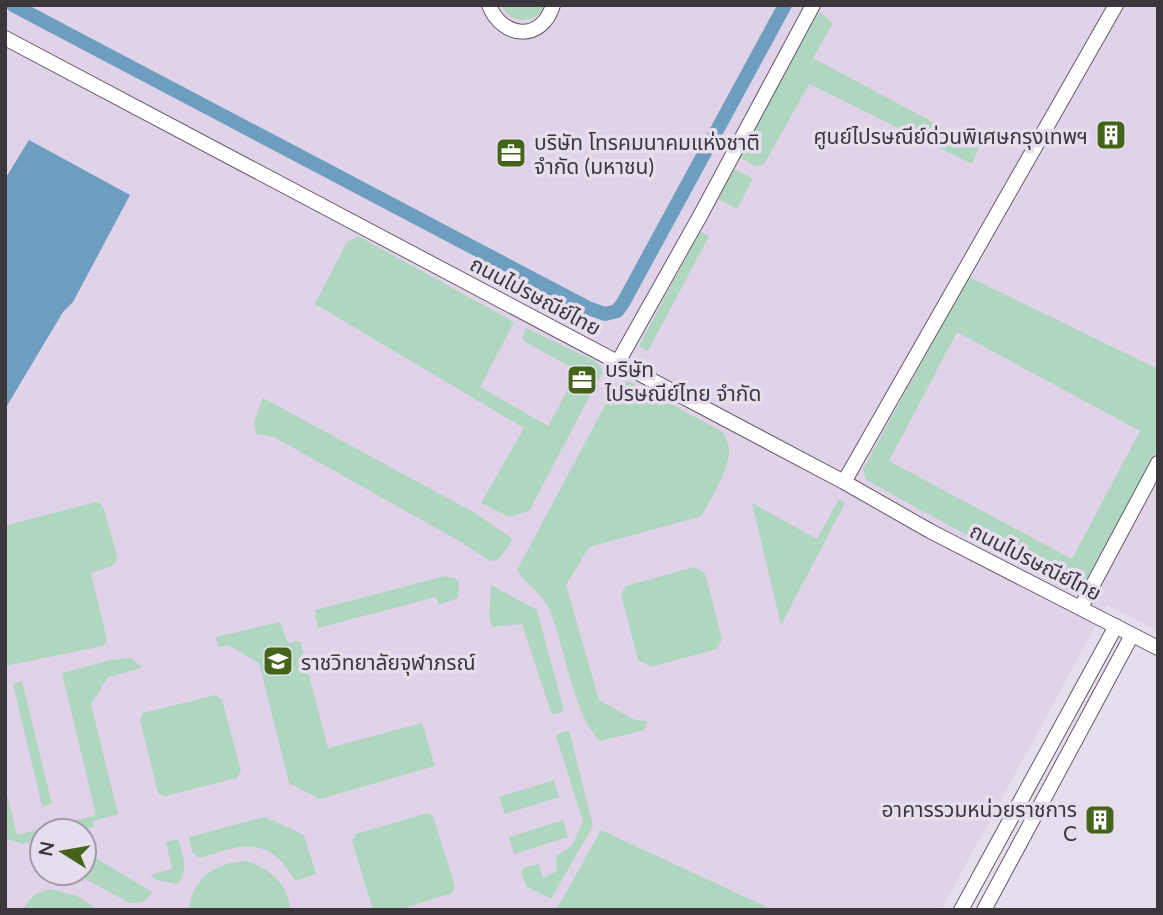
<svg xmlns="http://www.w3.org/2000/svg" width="1163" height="915" viewBox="0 0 1163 915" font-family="Lato,'Noto Sans Thai',sans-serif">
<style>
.built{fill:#e0d2e8;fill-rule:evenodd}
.green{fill:#afd7bf;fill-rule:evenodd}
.water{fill:#6d9ebf}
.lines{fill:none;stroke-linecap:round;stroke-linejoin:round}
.canal{stroke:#6d9ebf;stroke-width:14}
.street-casing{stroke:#645b69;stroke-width:16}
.street{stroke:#fff;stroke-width:14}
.labels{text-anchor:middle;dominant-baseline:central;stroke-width:7;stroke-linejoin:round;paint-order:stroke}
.poi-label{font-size:21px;fill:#3b373d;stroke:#e7deed;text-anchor:start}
.street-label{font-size:21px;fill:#3b373d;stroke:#e7deed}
</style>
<rect width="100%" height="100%" fill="#e7deed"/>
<!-- built -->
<path class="built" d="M5,5H1158V631L1107,605L941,910H5ZM42,831H84V873H42Z"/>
<!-- green -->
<path class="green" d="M501,5H546C535,25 511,25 501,5Z
M819,11L833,23L813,58L979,147L972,164L809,84L764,164L755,166L739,157Z
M734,169L753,178L737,209L718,199Z
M700,231L709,236L648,351L639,346Z
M358,236L514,322L480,387L548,426L578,371L522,340L526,328L595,361L603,371L529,511L509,517L481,503L524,428L315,304L347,242Z
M969,277L1158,369V448L1083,586L1074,590L1063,588L866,480L863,469ZM957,332L1140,431L1072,559L889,461Z
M621,381L630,382L723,432C725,437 728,442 729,448C730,470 711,497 702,516L589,547L566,585L599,700L635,720L647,721L645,730L600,741C573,715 565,647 550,611C542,592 525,584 517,570L616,385Z
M263,398L475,513L513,539L499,559L490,561L461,542L274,437L256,434L254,422Z
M839,499L845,503L781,625L752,503L817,539Z
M95,502L100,503L104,509L117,556L116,562L110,567L91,573L107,640L103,646L5,666V528L8,525Z
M694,567L705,573L722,639L717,649L651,667L638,660L621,594L626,586Z
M445,576L454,578L459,582L458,598L439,605L436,597L318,628L315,610Z
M491,585L537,610L564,711L552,715L522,624L492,627L489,617Z
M280,622L288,643L300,641L328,748L422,723L435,766L320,799L289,783L259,663L228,645L218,647L216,637Z
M132,658L142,668L108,677L91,704L118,814L93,821L94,827L76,831H42V839L23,844L7,839L5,787L17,835L96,815L62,673L110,660Z
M22,681L52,804L42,806L13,684Z
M216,695L222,700L241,771L237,778L165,796L158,793L140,719L143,713Z
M569,731L593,826L551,899L527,887L521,874L523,868L539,864L543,878L557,871L556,856L572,846L583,821L556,736L561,732Z
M554,780L559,797L505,814L499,797Z
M427,813L433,816L455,886L452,893L398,910H373L352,841L356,834Z
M265,817L304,835L316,874L295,881C272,838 245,842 204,857H197L192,852L189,837Z
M563,820L568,837L514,854L509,837Z
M601,830L773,910H556Z
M178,839C182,855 190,871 177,884L157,880L150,875L172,869L166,842Z
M84,851L152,892C146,902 141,904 130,903L74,873H84Z
M247,861C270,869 289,884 290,910H189C192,877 217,862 247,861Z
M50,889L77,896L99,910H21L35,894Z"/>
<!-- water -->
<path class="water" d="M29,140L130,195L73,302L63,312L5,409V179Z"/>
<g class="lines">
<!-- canal -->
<path class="canal" d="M13,5L588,308L605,314L617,311L623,303L785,5"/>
<!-- street casing -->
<g class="street-casing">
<path id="street" d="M489,5C502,39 542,42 553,5
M5,38L844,482L930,531L1158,648
M618,362L700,216L813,5
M844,482L1116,5
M1081,607L1158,463
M961,910L1116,626
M984,910L1132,635"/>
</g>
<!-- street -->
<use href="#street" class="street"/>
</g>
<!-- icons -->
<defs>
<g id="building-square" transform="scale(1.575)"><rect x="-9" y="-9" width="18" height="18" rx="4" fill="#44641a" stroke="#e7deed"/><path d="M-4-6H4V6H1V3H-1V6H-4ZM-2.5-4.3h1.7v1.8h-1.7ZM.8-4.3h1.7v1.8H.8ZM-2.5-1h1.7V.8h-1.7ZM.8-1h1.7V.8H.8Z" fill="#fff"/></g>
<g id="office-square" transform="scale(1.575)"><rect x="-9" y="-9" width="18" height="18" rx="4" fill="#44641a" stroke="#e7deed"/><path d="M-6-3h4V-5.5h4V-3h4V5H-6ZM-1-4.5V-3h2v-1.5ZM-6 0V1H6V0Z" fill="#fff"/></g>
<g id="university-square" transform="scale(1.575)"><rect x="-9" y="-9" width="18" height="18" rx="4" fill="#44641a" stroke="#e7deed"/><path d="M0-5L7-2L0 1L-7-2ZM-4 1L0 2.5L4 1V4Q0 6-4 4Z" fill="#fff"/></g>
</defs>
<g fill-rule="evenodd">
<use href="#building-square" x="1111" y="135"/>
<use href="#office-square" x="511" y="153"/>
<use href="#office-square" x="582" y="380"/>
<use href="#university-square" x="278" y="661"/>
<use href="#building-square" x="1100" y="820"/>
</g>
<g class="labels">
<!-- poi labels -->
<g class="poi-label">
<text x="1088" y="135" text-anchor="end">ศูนย์ไปรษณีย์ด่วนพิเศษกรุงเทพฯ</text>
<text x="534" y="141">บริษัท โทรคมนาคมแห่งชาติ<tspan x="534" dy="24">จำกัด (มหาชน)</tspan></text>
<text x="605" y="368">บริษัท<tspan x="605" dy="24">ไปรษณีย์ไทย จำกัด</tspan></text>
<text x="301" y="661">ราชวิทยาลัยจุฬาภรณ์</text>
<text x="1077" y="808" text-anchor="end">อาคารรวมหน่วยราชการ<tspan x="1077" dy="24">C</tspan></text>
</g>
<!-- street labels -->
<g class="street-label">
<text transform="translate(536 295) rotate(28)">ถนนไปรษณีย์ไทย</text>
<text transform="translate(1036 561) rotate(27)">ถนนไปรษณีย์ไทย</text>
</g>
</g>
<!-- border -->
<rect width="1163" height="915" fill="none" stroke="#3b373d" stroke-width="14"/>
<!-- north arrow -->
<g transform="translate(63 852) rotate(281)"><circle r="33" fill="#e7deed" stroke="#a29ba7" stroke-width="2"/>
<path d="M0-5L12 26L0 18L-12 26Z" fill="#44641a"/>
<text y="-10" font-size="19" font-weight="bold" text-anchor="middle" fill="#3b373d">N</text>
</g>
</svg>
